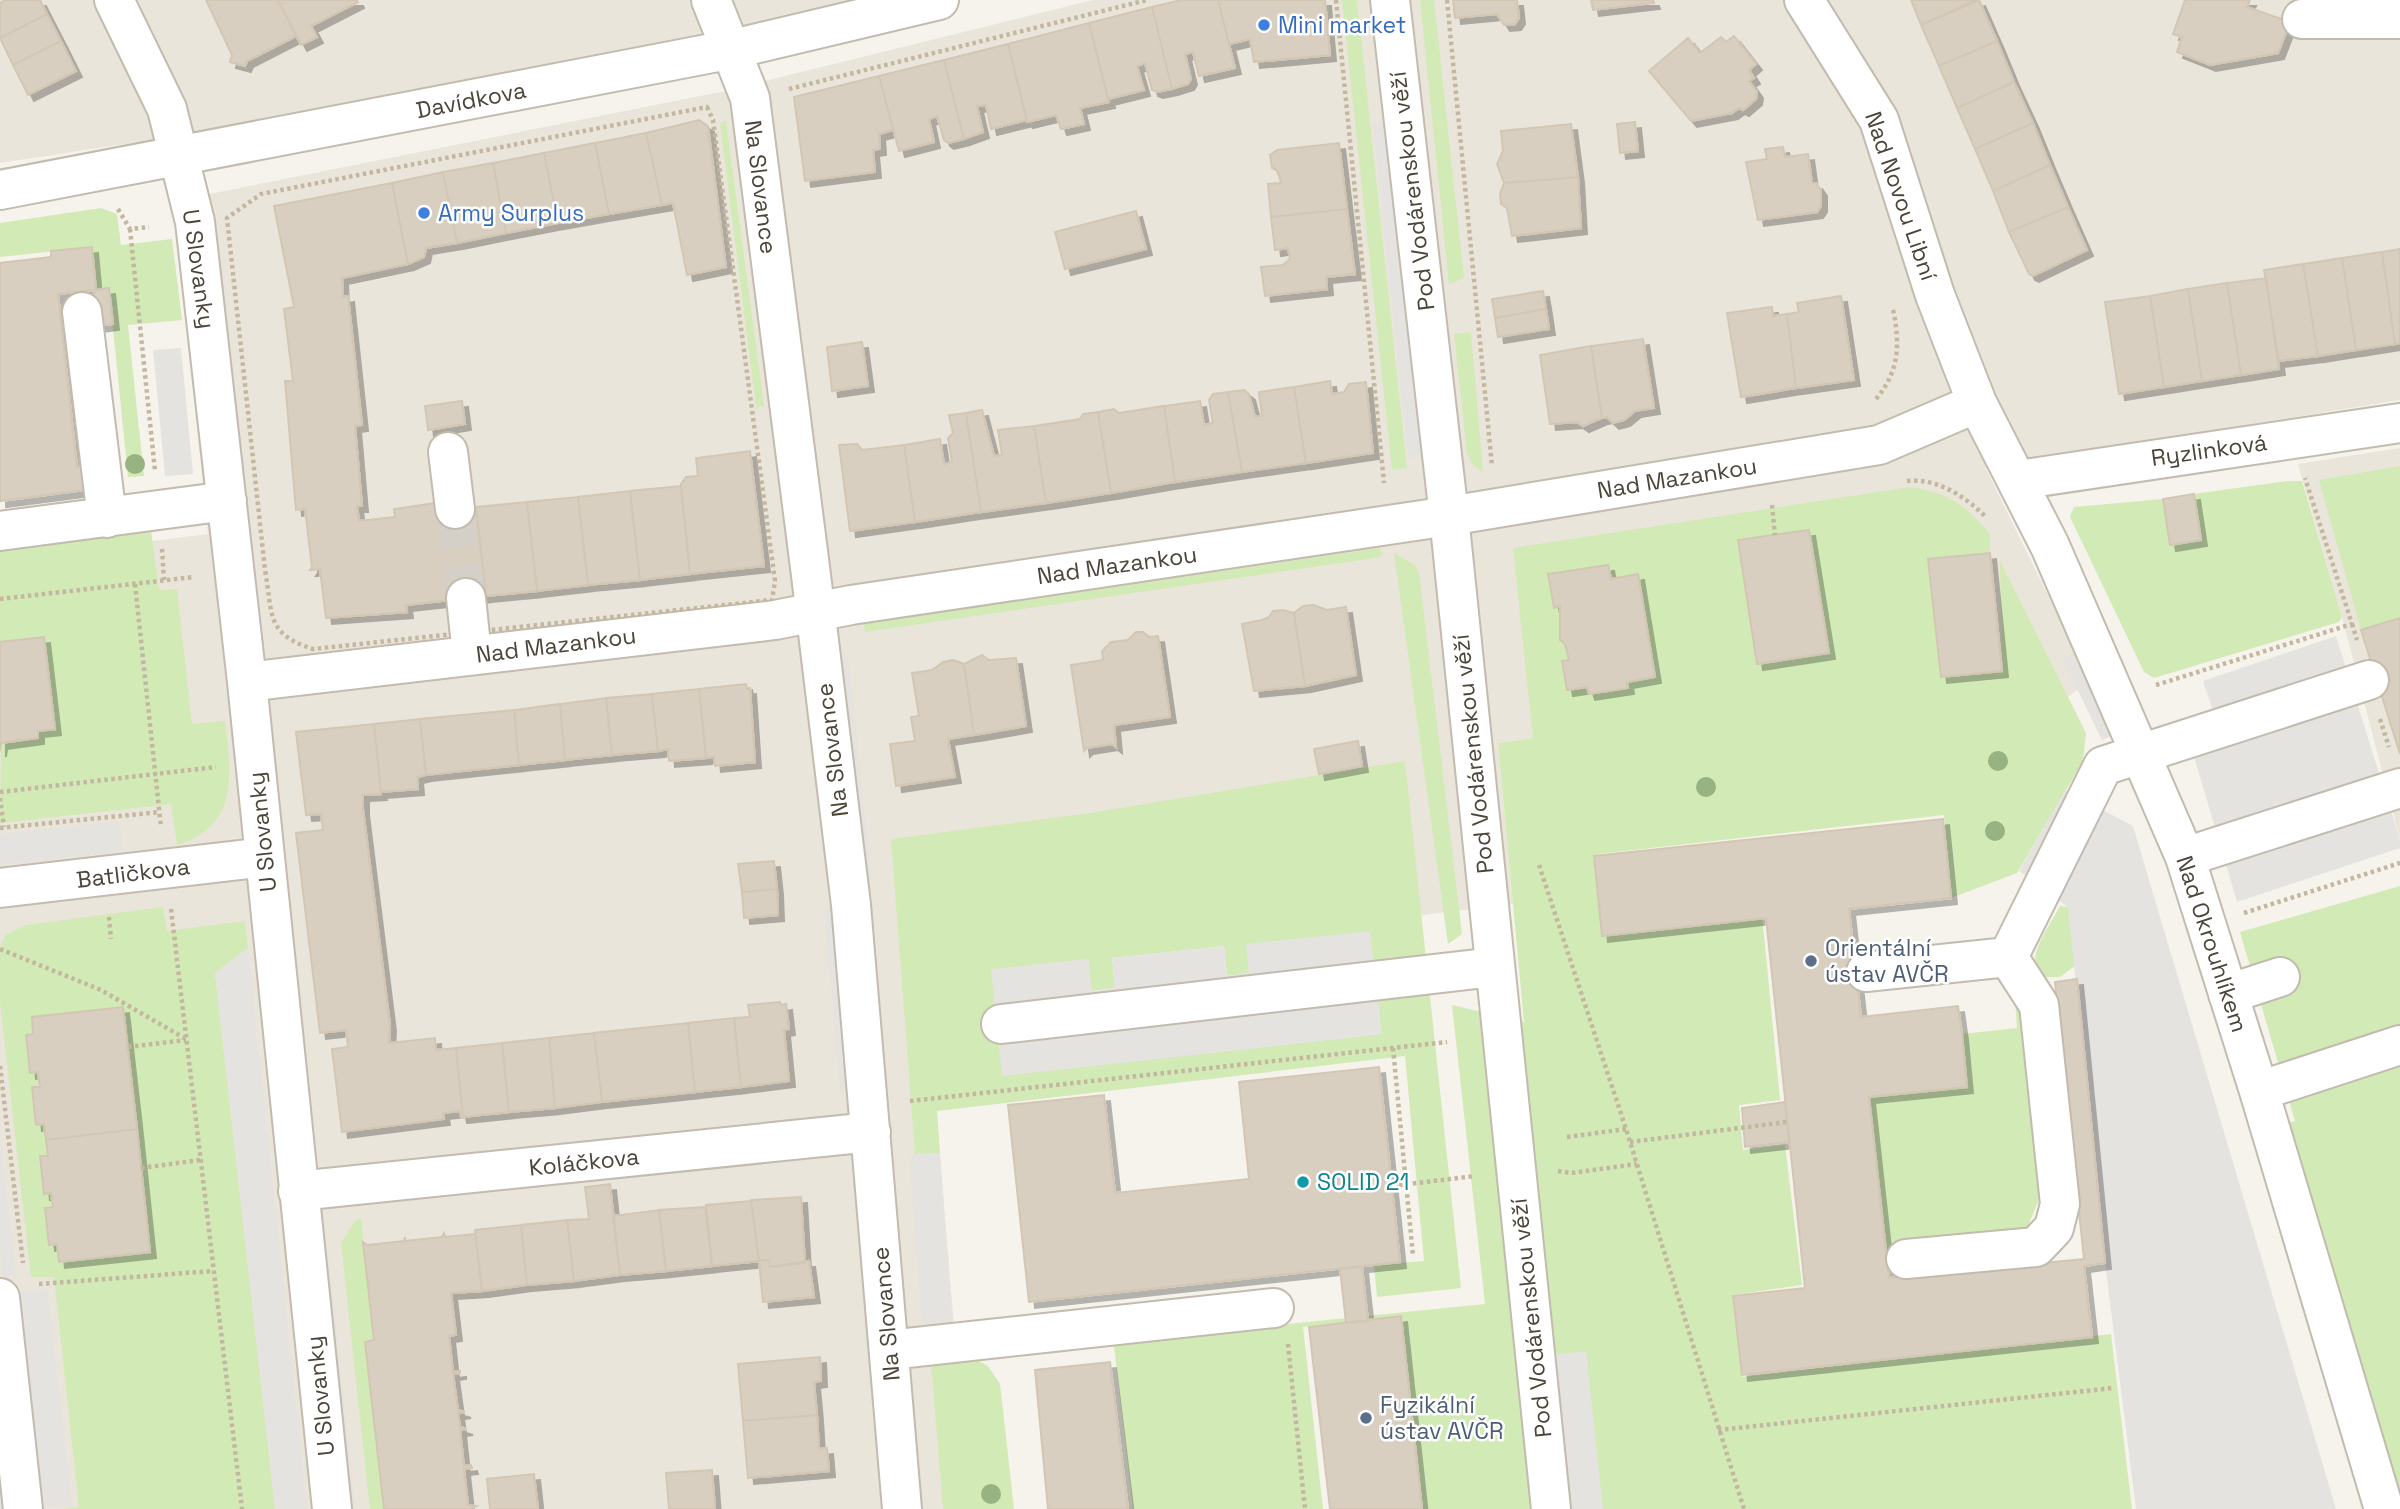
<svg xmlns="http://www.w3.org/2000/svg" width="2400" height="1509" viewBox="0 0 2400 1509" font-family="'Space Grotesk',sans-serif">
<style>
.residential{fill:#eae5da}
.green{fill:#d2eab5;fill-rule:evenodd}
.parking{fill:#e5e3e0}
.building{fill:#d8cfc1;stroke:#d3c7b4;stroke-width:2;filter:url(#shadow)}
.lines{fill:none;stroke-linecap:round;stroke-linejoin:round}
.minor-tunnel{stroke:#d4d0c8;stroke-width:38;stroke-dasharray:38 19;stroke-linecap:butt}
.minor-casing{stroke:#c2bbae;stroke-width:42}
.path{stroke:#c4b79f;stroke-width:4.5;stroke-dasharray:3.5 3.5;stroke-linecap:butt}
.minor{stroke:#fff;stroke-width:38}
.tree{fill:#97b381}
.shop-dot{fill:#3f7fe0;stroke:#fff;stroke-width:2.5}
.service-dot{fill:#5c6f8a;stroke:#fff;stroke-width:2.5}
.culture-dot{fill:#0f9aa8;stroke:#fff;stroke-width:2.5}
.labels{text-anchor:middle;dominant-baseline:central;stroke-width:5;stroke-linejoin:round;paint-order:stroke}
.shop-label{font-size:23px;fill:#366cbe;stroke:#fff;text-anchor:start}
.street-label{font-size:23px;fill:#4b4439;stroke:#fff}
.service-label{font-size:23px;fill:#4e5e75;stroke:#fff;text-anchor:start}
.culture-label{font-size:23px;fill:#0d838f;stroke:#fff;text-anchor:start}
</style>
<defs>
<filter id="shadow"><feDropShadow dx="6" dy="6" stdDeviation="0" flood-color="#0004"/></filter>
</defs>
<rect width="100%" height="100%" fill="#f6f3ec"/>
<!-- residential -->
<path class="residential" d="M0,0H864L701,41L144,141L0,163Z
M1093,0H2400V400L1985,467L2090,681L2069,696L1876,718L1641,723L1498,743L1513,904L922,976L934,1082L969,1509H0V560L208,534L174,201L725,91Z
M2400,448V840L2342,617L2298,464Z"/>
<!-- green -->
<path class="green" d="M1342,0H1357L1407,468L1392,470Z
M1420,0H1434L1464,278L1449,284Z
M726,121L764,406L756,407L720,123Z
M101,208L117,214L121,245L172,239L182,320L128,325L144,476L128,477L109,289L96,290L92,247L0,257V223Z
M1471,332L1483,472L1474,466L1467,454L1454,334Z
M2400,466V618L2361,630L2319,480Z
M2287,481H2302L2342,617L2339,622L2154,678L2144,672L2070,517L2074,507L2163,499L2171,545L2201,540L2194,494Z
M1910,487C1947,492 1966,505 1990,534V553L1929,560L1941,677L2002,671L2000,561L2086,733L2083,761L2017,873L1951,898L1944,815L1598,854L1608,930L1762,915L1780,1100L1739,1105L1743,1150L1785,1145L1802,1285L1732,1295L1742,1377L2111,1334L2132,1509H1423L1402,1316L1303,1327L1323,1509H1133L1114,1346L975,1359L988,1366L1000,1384L1014,1509H943L931,1363L951,1358L1485,1304L1452,1005L1524,1022L1498,743L1533,738L1513,548ZM1809,530L1829,652L1758,664L1738,541ZM1608,565L1611,579L1638,574L1655,677L1627,682L1628,688L1589,694L1587,687L1567,690L1562,661L1569,660L1565,644L1560,639V606L1553,607L1548,575Z
M151,530L159,590L177,589L192,724L225,721C231,774 240,826 177,845L171,804L0,823L1,743L38,739V731L55,728L44,637L0,642V547Z
M1380,548L1382,557L865,632L864,623Z
M1394,553L1415,565L1419,573L1462,934L1448,944Z
M1405,761L1461,1288L1377,1297L1374,1265L1424,1261L1405,1056L937,1111L940,1153L915,1154L891,839L1090,813ZM1247,945L1381,1034L1002,1075L1088,959L1091,991L1115,988L1112,958L1224,946L1227,976L1249,973Z
M2400,886V1491L2286,1124L2295,1121L2240,932Z
M2060,906L2068,907L2076,965L2060,977H2039C2025,956 2050,926 2060,906Z
M163,907L167,931L245,921L248,948L215,973L275,1509H64L79,1507L54,1277H31L0,1001V948L5,935L26,925ZM123,1008L150,1252L59,1261L57,1244L49,1245L45,1209L53,1207L51,1193H44L40,1157L48,1156L44,1124H36L32,1088L40,1087L32,1017Z
M2025,996L2046,1182L2028,1226L2009,1237L1886,1250L1869,1097L1967,1087L1962,1034L2017,1028L2015,997Z
M361,1218L374,1340L365,1342L384,1509H370L341,1243L355,1221Z"/>
<!-- parking -->
<path class="parking" d="M1386,121L1421,457L1408,458L1373,122Z
M181,348L193,474L165,476L153,350Z
M2336,636L2400,840V848L2237,902L2184,723L2214,714L2203,681Z
M2082,650L2119,733L2102,740L2062,658Z
M837,656H848L872,880H861Z
M2065,790L2133,826L2336,1509H2136L2105,1263L2068,907L2019,871Z
M119,821L123,851L0,865V834Z
M824,909H840L853,1089L840,1090Z
M1370,931L1382,1034L1002,1076L991,969L1088,959L1092,991L1115,988L1112,958L1224,946L1227,976L1249,973L1246,944Z
M248,948L307,1509H275L215,973Z
M0,1141L16,1276L3,1278L0,1251Z
M940,1153L952,1321L922,1324L909,1155Z
M329,1258L355,1509H342L315,1262Z
M47,1289L72,1505L0,1509V1294Z
M1586,1351L1603,1509H1551L1534,1357Z"/>
<!-- building -->
<path class="building" d="M5,0H40L47,14L0,38V3Z
M206,0H278L296,36L247,61L245,66L230,62L232,55Z
M278,0H357L358,2L311,26L317,37L301,45Z
M1181,0H1218L1235,68L1199,76L1193,52L1185,54L1191,79L1188,84L1172,89L1152,7Z
M1218,0H1325L1330,55L1254,62L1250,39L1229,44Z
M1453,0H1517L1519,18L1515,24L1504,25L1497,14L1455,18Z
M1591,0H1653L1654,3L1593,10Z
M1911,0H1977L1921,25Z
M1979,0L1997,41L1939,66L1921,25Z
M2185,0H2250L2247,7L2290,22L2278,53L2210,65L2177,52L2182,37L2173,34Z
M1152,7L1172,89L1157,92L1152,90L1145,63L1137,66L1144,90L1108,99L1089,23Z
M47,14L61,41L13,65L0,38Z
M1089,23L1109,102L1080,108L1084,124L1061,129L1056,115L1027,122L1008,44Z
M1734,36L1756,64L1749,70L1754,78L1749,81L1757,92L1756,99L1743,110L1739,108L1732,113L1691,121L1649,71L1688,38L1700,53L1721,37L1726,42Z
M61,41L76,71L28,95L13,65Z
M1997,41L2014,82L1957,108L1939,66Z
M1008,44L1027,120L991,129L986,105L977,106L983,132L964,139L944,60Z
M944,60L964,139L948,143L944,140L937,116L929,119L934,142L899,151L879,76Z
M879,76L893,130L879,134L880,149L873,150L875,172L805,181L794,97Z
M2014,82L2033,123L1975,149L1957,108Z
M699,120L708,126L726,267L687,275L673,203L662,205L646,133Z
M1635,122L1638,151L1620,153L1617,124Z
M2033,123L2050,165L1993,191L1975,149Z
M1571,124L1578,177L1504,183L1497,164L1503,151L1501,131Z
M646,133L662,205L609,214L595,143Z
M595,143L609,214L558,223L544,153Z
M1339,143L1347,209L1271,217L1268,184L1281,183L1278,171L1272,168L1270,155L1277,150Z
M1783,147L1785,157L1808,154L1812,183H1816L1821,190V206L1817,212L1758,220L1746,162L1767,159L1765,149Z
M544,153L558,223L506,233L493,163Z
M493,163L506,233L457,243L443,172Z
M2050,165L2068,207L2009,232L1993,191Z
M443,172L457,243L426,248L424,257L408,264L392,183Z
M1578,177L1581,228L1512,236L1507,208L1501,204L1500,194L1504,183Z
M392,183L408,264L342,278L343,297L348,296L362,425L355,426L362,506H357L359,521L395,517L394,509L436,503L437,511L476,507L486,596L406,605L407,612L326,618L320,569L310,570L312,567L305,509L296,510L285,381H293L284,309L294,307L274,206Z
M2068,207L2087,250L2033,276L2029,274L2009,232Z
M1347,209L1355,274L1326,277L1327,289L1265,296L1261,267L1283,265L1290,259L1288,248L1275,250L1271,217Z
M1136,211L1146,249L1065,269L1055,232Z
M92,247L96,290L109,288L113,324L97,326L94,290L58,294L77,467L83,466L86,490L0,501V263L51,257V251Z
M2400,249V343L2395,344L2382,252Z
M2382,252L2395,344L2356,350L2342,258Z
M2342,258L2356,350L2318,356L2303,264Z
M2303,264L2318,356L2279,361L2264,270Z
M2266,278L2279,369L2241,375L2227,283Z
M2227,283L2241,375L2202,381L2188,289Z
M2188,289L2202,381L2164,387L2150,296Z
M1543,291L1546,309L1495,318L1492,299Z
M1841,296L1854,380L1796,388L1787,314L1799,312L1797,303Z
M2150,296L2164,387L2119,394L2105,302Z
M1772,307L1773,316L1787,314L1796,388L1741,397L1727,313Z
M1546,309L1549,329L1498,337L1495,318Z
M1643,339L1654,408L1635,411L1624,420L1613,423L1607,417L1602,418L1591,346Z
M862,342L868,386L832,391L827,347Z
M1591,346L1602,418L1583,426L1577,422L1550,424L1540,355Z
M1330,381L1332,394L1344,392L1349,384L1366,382L1373,453L1306,463L1294,387Z
M1294,387L1306,463L1242,472L1228,392L1244,390L1249,394L1255,417L1262,416L1259,392Z
M1228,392L1242,472L1175,482L1164,406L1200,401L1204,425L1213,423L1209,400L1213,394Z
M462,401L465,424L428,430L425,406Z
M1164,406L1175,482L1111,493L1098,412L1114,409L1119,413Z
M982,410L994,456L1002,455L998,430L1034,426L1046,503L981,512L966,413Z
M1098,412L1111,493L1046,503L1034,426L1080,419L1083,414Z
M966,413L981,512L915,522L904,445L940,439L944,464L952,462L948,438L953,433L949,415Z
M857,444L862,450L904,445L915,522L850,531L839,445Z
M750,451L764,566L690,574L681,484L686,477L698,476L696,458Z
M681,486L690,574L640,580L630,491Z
M630,491L640,580L588,585L578,497Z
M2194,494L2201,540L2170,545L2163,499Z
M578,497L588,585L537,591L527,502Z
M527,502L537,591L486,596L476,507Z
M1809,530L1829,653L1757,664L1738,540Z
M1990,553L2002,671L1941,677L1928,559Z
M1608,565L1611,579L1638,574L1655,677L1627,682L1628,688L1589,694L1587,687L1567,690L1562,661L1569,660L1565,644L1560,640V606L1554,608L1548,574Z
M1313,605L1327,610L1346,607L1356,675L1305,686L1294,613L1303,606Z
M1283,610L1294,613L1305,686L1254,691L1242,624L1262,620L1269,617L1273,611Z
M2400,618V754L2361,630Z
M1136,632H1143L1149,637L1158,636L1170,717L1114,725L1116,747L1112,744L1087,748L1084,751L1071,665L1103,660L1102,651L1111,642L1128,640Z
M44,637L55,729L38,731V738L1,743L0,751V642Z
M982,655L989,660L1016,658L1026,726L974,735L964,664Z
M953,660L964,664L974,735L948,739L955,777L896,786L890,744L915,741L911,717L919,716L912,673L932,670L943,662Z
M746,684L747,689L750,688L755,762L715,766L714,757L706,758L699,689Z
M699,689L706,758L669,761L668,749L658,751L652,694Z
M652,694L658,751L612,755L606,698Z
M606,698L612,755L565,760L560,704Z
M560,704L565,760L519,765L514,710Z
M514,710L519,765L426,775L420,719Z
M420,719L426,775L417,777L418,789L381,792L374,724Z
M374,724L381,794L363,795V809L390,1025L389,1043L435,1038L436,1050L456,1048L463,1117H461L460,1111L443,1113L444,1119L342,1132L332,1049L348,1047L346,1030L320,1033L296,833L323,830L321,814L306,815L296,732Z
M1358,741L1362,766L1319,774L1314,749Z
M1943,819L1951,898L1849,909L1861,1017L1958,1006L1962,1034L1967,1087L1869,1097L1889,1278L2084,1259L2055,982L2077,979L2105,1263L2084,1266L2092,1337L1742,1375L1733,1296L1805,1288L1766,918L1602,936L1594,856Z
M774,861L777,889L742,892L738,864Z
M777,889L778,915L744,918L742,892Z
M780,1002L781,1005L786,1004L789,1029L784,1030L789,1081L741,1087L734,1018L750,1017L748,1005Z
M123,1007L137,1129L46,1140L44,1124L36,1125L32,1087H40L38,1072L30,1073L26,1035L33,1034L32,1017Z
M734,1018L741,1087L695,1092L688,1023Z
M688,1023L695,1092L602,1102L594,1033Z
M594,1033L602,1102L555,1108L549,1038Z
M549,1038L555,1108L509,1112L502,1043Z
M502,1043L509,1112L463,1117L456,1048Z
M1379,1067L1400,1262L1029,1302L1008,1105L1104,1095L1115,1193L1249,1179L1239,1082Z
M1785,1102L1789,1142L1745,1147L1742,1108Z
M137,1129L150,1252L59,1262L57,1244L49,1245L45,1208L53,1207L51,1193L44,1194L40,1156H48L46,1140Z
M610,1184L620,1275L574,1281L567,1220L589,1219L585,1187Z
M801,1197L805,1263L770,1267L769,1260L759,1261L751,1200Z
M751,1201L759,1261L712,1266L706,1205Z
M705,1207L712,1266L666,1271L659,1210Z
M659,1210L666,1271L620,1275L613,1216Z
M567,1220L574,1281L527,1285L521,1225Z
M521,1225L527,1285L482,1291L475,1230Z
M475,1230L482,1291L451,1293L456,1335L449,1336L453,1372L460,1371V1373L453,1374L458,1410L465,1412L458,1413L460,1427L467,1429L460,1430L464,1466L471,1465L472,1468L464,1469L468,1505L476,1506L469,1509H384L365,1342L374,1340L363,1242L367,1245L404,1241L405,1237V1241L442,1237L444,1233L445,1237L475,1234Z
M769,1260L770,1267L809,1261L814,1297L763,1302L759,1261Z
M1362,1267L1368,1321L1346,1323L1340,1269Z
M1401,1316L1422,1509H1330L1309,1327Z
M820,1357L821,1381L814,1382L817,1415L743,1421L738,1364Z
M1110,1362L1128,1509H1048L1035,1370Z
M817,1415L819,1449L827,1448L829,1471L748,1478L743,1421Z
M712,1470L715,1509H669L666,1473Z
M534,1474L538,1509H490L487,1479Z"/>
<g class="lines">
<!-- minor-tunnel -->
<path class="minor-tunnel" d="M455,509L466,598"/>
<!-- minor casing -->
<g class="minor-casing">
<path id="minor" d="M114,0L167,109L195,222L247,682L332,1509
M711,0L750,98L811,575L851,905L902,1509
M1390,0L1449,516L1551,1509
M1804,0L1879,120L1935,295L1977,403L2050,546L2185,857L2259,1091L2384,1509
M2302,19H2400
M0,190L733,49L939,0
M82,312L107,518
M448,452L455,509
M2018,480L2400,423
M0,531L227,501
M466,598L472,655
M247,682L775,620L851,605L1449,516L1879,445L1977,403
M2185,857L2400,788
M0,888L265,857
M1866,972L2008,957
M2228,994L2280,977
M1001,1024L1494,967
M2259,1091L2400,1045
M298,1191L871,1132
M1906,1259L2036,1247L2054,1228L2060,1204L2039,1005L2008,957L2103,766L2369,680
M0,1298L23,1509
M889,1350L1274,1308"/>
</g>
<!-- path -->
<path class="path" d="M1336,0L1384,483
M1447,0L1492,466
M789,89L1147,0
M707,107L713,120L775,581L772,600L313,649C265,634 273,614 265,570L227,218L261,194Z
M118,209L130,229L149,227
M130,229L155,471
M1876,399C1900,370 1900,344 1893,309
M1907,481C1938,478 1964,496 1985,516
M1772,505L1775,535
M162,549L164,580
M135,584L161,827
M0,599L194,577
M2352,624L2357,640
M2156,685L2352,624L2305,478
M2380,719L2389,747
M0,792L216,767
M0,798L4,827
M0,828L160,812
M1539,865L1626,1129L1744,1509
M171,909L242,1509
M2244,913L2400,863
M109,917L111,939
M0,949L101,990L186,1039
M128,1047L186,1040
M1393,1048L1413,1256
M0,1066L23,1263
M910,1101L1447,1042
M1567,1137L1626,1129
M1630,1142L1787,1122
M141,1168L200,1160
M1558,1171L1571,1173L1637,1164
M1392,1186L1475,1176
M39,1284L213,1271
M1288,1344L1305,1509
M1718,1430L2113,1388"/>
<!-- minor -->
<use href="#minor" class="minor"/>
</g>
<!-- trees -->
<g class="tree">
<circle cx="135" cy="464" r="10"/>
<circle cx="1998" cy="761" r="10"/>
<circle cx="1706" cy="787" r="10"/>
<circle cx="1995" cy="831" r="10"/>
<circle cx="991" cy="1494" r="10"/>
</g>
<!-- markers -->
<g class="shop-dot">
<circle cx="1264" cy="25" r="7"/>
<circle cx="424" cy="213" r="7"/>
</g>
<g class="service-dot">
<circle cx="1811" cy="961" r="7"/>
<circle cx="1366" cy="1418" r="7"/>
</g>
<circle class="culture-dot" cx="1303" cy="1182" r="7"/>
<g class="labels">
<!-- shop labels -->
<g class="shop-label">
<text x="1278" y="25">Mini market</text>
<text x="438" y="213">Army Surplus</text>
</g>
<!-- street labels -->
<g class="street-label">
<text transform="translate(471 100) rotate(-11)">Davídkova</text>
<text transform="translate(761 187) rotate(83)">Na Slovance</text>
<text transform="translate(1412 191) rotate(-97)">Pod Vodárenskou věží</text>
<text transform="translate(1901 196) rotate(71)">Nad Novou Libní</text>
<text transform="translate(199 269) rotate(82)">U Slovanky</text>
<text transform="translate(2209 450) rotate(-8)">Ryzlinková</text>
<text transform="translate(1677 478) rotate(-9)">Nad Mazankou</text>
<text transform="translate(1117 565) rotate(-8)">Nad Mazankou</text>
<text transform="translate(556 645) rotate(-7)">Nad Mazankou</text>
<text transform="translate(832 750) rotate(-97)">Na Slovance</text>
<text transform="translate(1473 754) rotate(-96)">Pod Vodárenskou věží</text>
<text transform="translate(262 832) rotate(-96)">U Slovanky</text>
<text transform="translate(133 873) rotate(-7)">Batličkova</text>
<text transform="translate(2212 944) rotate(72)">Nad Okrouhlíkem</text>
<text transform="translate(584 1162) rotate(-6)">Koláčkova</text>
<text transform="translate(886 1314) rotate(-95)">Na Slovance</text>
<text transform="translate(1531 1318) rotate(-96)">Pod Vodárenskou věží</text>
<text transform="translate(320 1396) rotate(-96)">U Slovanky</text>
</g>
<!-- service labels -->
<g class="service-label">
<text x="1825" y="948">Orientální<tspan x="1825" dy="26">ústav AVČR</tspan></text>
<text x="1380" y="1405">Fyzikální<tspan x="1380" dy="26">ústav AVČR</tspan></text>
</g>
<!-- culture labels -->
<g class="culture-label">
<text x="1317" y="1182">SOLID 21</text>
</g>
</g>
</svg>
